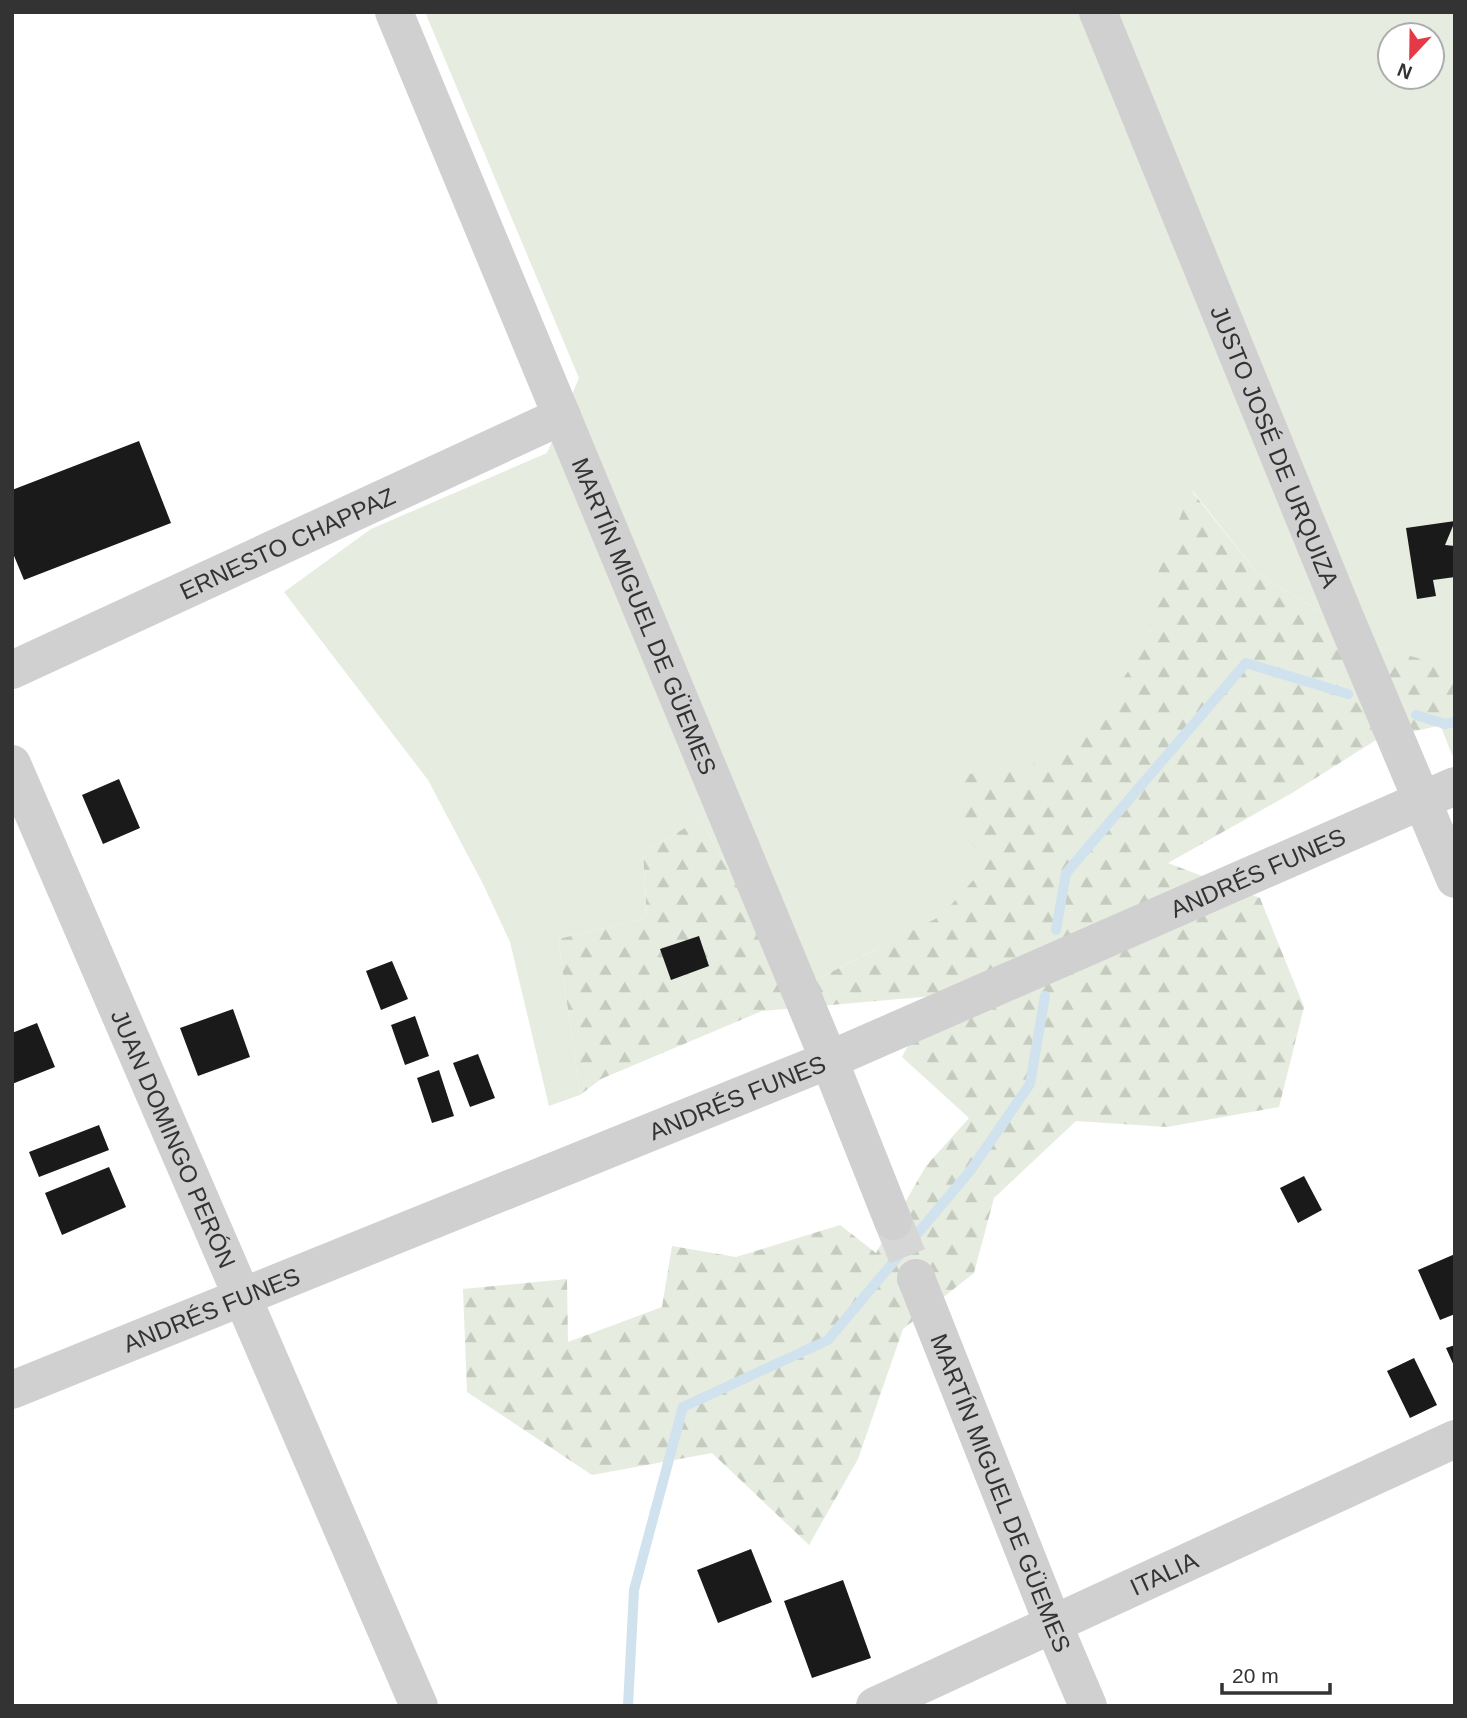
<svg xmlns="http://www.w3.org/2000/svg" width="1467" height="1718" viewBox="0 0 1467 1718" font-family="Helvetica,sans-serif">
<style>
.grass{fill:#e6ecdf;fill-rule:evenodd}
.forest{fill:url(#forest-firs)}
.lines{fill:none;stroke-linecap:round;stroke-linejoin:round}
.stream{stroke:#cfe2ee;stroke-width:10}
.building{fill:#1a1a1a}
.minor-tunnel{stroke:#d6d6d6;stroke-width:38;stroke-dasharray:38 19;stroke-linecap:butt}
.minor{stroke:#d0d0d0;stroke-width:38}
.labels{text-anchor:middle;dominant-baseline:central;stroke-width:7;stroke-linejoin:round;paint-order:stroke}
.street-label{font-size:24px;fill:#333;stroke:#fff}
</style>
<defs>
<pattern id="forest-firs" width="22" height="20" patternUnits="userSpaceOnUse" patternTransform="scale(1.75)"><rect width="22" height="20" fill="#e6ecdf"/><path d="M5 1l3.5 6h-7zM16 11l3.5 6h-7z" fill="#c6cbc0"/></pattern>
</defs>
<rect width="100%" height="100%" fill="#fff"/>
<!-- grass -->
<path class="grass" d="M425,12H1455V762L1413,657L1376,646L1258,574L1192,490L1304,775L876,949L798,989L700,819L643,853L647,918L558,939L580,1095L549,1106L510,942L483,884L428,780L284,592L371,529L547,453L579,378ZM1390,35H1432V77H1390Z"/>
<!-- forest -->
<path class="forest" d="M1191,490L1258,574L1376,646L1445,666L1455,662V722L1376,740L1292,793L1168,863L1260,898L1304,1007L1279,1107L1167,1127L1076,1121L994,1198L974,1273L903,1329L858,1459L809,1545L712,1453L592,1475L467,1392L463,1289L567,1279L568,1342L662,1307L672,1246L736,1257L840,1225L876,1253L926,1166L969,1118L902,1057L934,996L762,1011L601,1079L580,1095L558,939L647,918L643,853L700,819L798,989L941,916L986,866L962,826L955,776L1033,765L1087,729L1147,645L1156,578Z"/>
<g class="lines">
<!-- stream -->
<path class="stream" d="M1416,715L1445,724L1455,722
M1056,930L1066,873L1246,663L1348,694
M628,1706L634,1590L683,1407L828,1340L970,1171L1030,1084L1045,996"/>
</g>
<!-- building -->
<path class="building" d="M139,441L171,523L24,580L12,551V490Z
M1455,521L1445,545L1455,546V577L1433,580L1436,596L1417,599L1406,528Z
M119,779L140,828L103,844L82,795Z
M699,936L709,966L671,980L660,949Z
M392,961L408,999L381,1010L366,971Z
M233,1009L250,1057L198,1076L180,1028Z
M415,1016L429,1056L405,1065L391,1025Z
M37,1023L55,1067L12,1084V1033Z
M478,1054L495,1098L470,1107L453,1063Z
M439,1070L454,1116L432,1123L417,1078Z
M99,1125L109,1150L39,1177L29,1152Z
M109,1167L126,1207L62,1235L45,1193Z
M1304,1176L1322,1210L1298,1223L1280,1188Z
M1455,1254V1314L1440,1320L1418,1270Z
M1455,1345V1368L1446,1348Z
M1414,1358L1437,1405L1410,1418L1387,1371Z
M751,1549L772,1602L718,1623L697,1570Z
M843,1580L871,1658L812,1678L784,1601Z"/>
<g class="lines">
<!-- minor-tunnel -->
<path class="minor-tunnel" d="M893,1221L916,1278"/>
<!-- minor -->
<g class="minor">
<path id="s1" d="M394,12L829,1060L893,1221"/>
<path id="s2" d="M1098,12L1344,615L1455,879"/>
<path id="s3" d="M12,670L562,416"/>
<path id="s4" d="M12,764L419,1706"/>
<path id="s5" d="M916,1278L1053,1624L1088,1706"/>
<path id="s6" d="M12,1390L829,1060L1455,786"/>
<path id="s7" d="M875,1706L1455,1439"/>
</g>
</g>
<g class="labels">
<!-- street labels -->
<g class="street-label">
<text stroke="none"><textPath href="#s2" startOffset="469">JUSTO JOSÉ DE URQUIZA</textPath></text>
<text stroke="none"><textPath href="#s3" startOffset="303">ERNESTO CHAPPAZ</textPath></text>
<text stroke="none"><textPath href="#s1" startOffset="654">MARTÍN MIGUEL DE GÜEMES</textPath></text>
<text stroke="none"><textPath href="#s6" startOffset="1349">ANDRÉS FUNES</textPath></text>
<text stroke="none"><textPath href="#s6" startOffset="782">ANDRÉS FUNES</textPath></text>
<text stroke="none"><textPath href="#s4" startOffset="408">JUAN DOMINGO PERÓN</textPath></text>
<text stroke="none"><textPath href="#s6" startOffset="215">ANDRÉS FUNES</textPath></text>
<text stroke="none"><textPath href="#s5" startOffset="231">MARTÍN MIGUEL DE GÜEMES</textPath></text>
<text stroke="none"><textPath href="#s7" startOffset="318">ITALIA</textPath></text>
</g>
</g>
<!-- border -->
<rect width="1467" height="1718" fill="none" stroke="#333333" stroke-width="28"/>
<!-- north arrow -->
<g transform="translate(1411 56) rotate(202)"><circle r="33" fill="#ffffff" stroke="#adadad" stroke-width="2"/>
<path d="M0-5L12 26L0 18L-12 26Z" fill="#e63946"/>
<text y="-10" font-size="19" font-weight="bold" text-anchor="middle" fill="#333333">N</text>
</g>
<!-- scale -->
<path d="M1222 1683v10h108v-10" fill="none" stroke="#333333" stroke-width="3.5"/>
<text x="1232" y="1683" font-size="21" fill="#333333" stroke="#ffffff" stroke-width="5" paint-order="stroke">20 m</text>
</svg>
